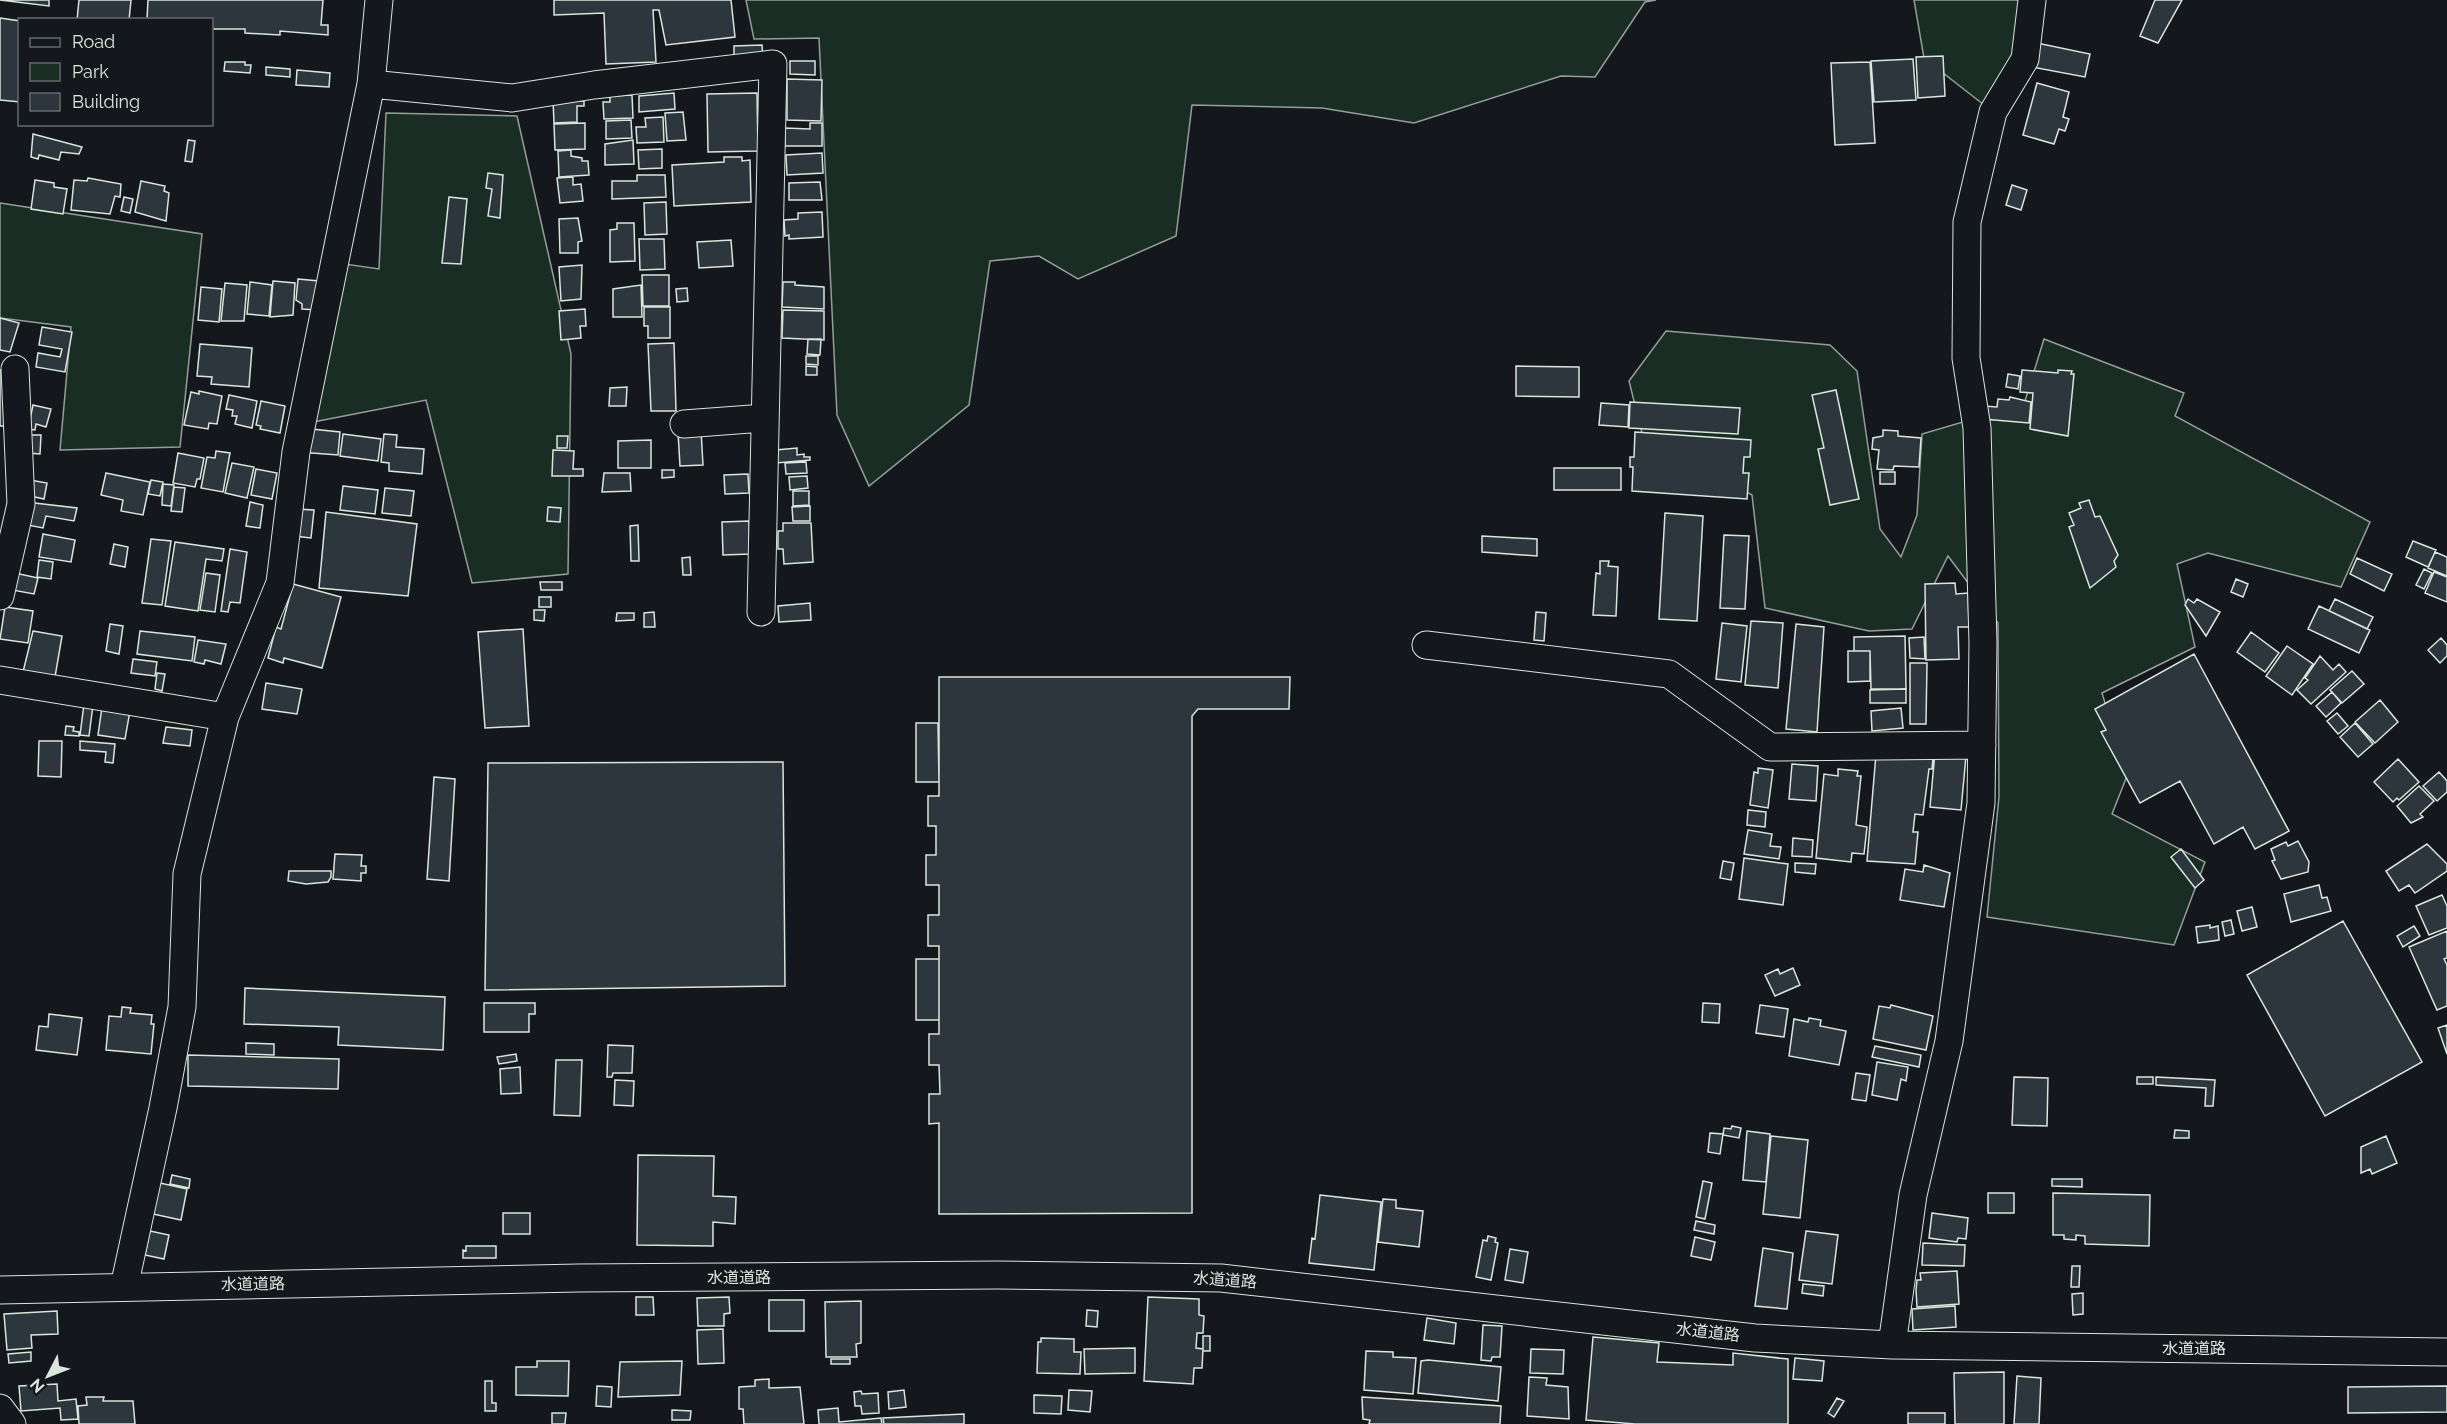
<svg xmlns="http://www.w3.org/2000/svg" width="2447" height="1424" viewBox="0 0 2447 1424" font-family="Raleway,'Noto Sans JP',sans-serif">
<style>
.green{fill:#1a2d24;stroke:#939e99;stroke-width:1.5}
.building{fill:#2c363c;stroke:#d8e6dc;stroke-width:1.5}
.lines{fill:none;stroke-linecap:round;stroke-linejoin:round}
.minor-casing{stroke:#d8e6dc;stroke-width:29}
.minor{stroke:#14181c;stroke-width:27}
.labels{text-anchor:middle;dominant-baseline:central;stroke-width:4.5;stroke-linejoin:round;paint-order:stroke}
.street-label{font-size:16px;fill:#d8e6dc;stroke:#14181c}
</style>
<rect width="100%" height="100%" fill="#14181c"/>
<!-- green -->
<path class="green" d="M746,0H1656L1645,2L1595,77L1561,76L1414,123L1322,108L1192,105L1176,236L1078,279L1039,256L990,261L969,405L869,486L837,415L819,38L754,39Z
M1914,0H2023L2025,59L1993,112L1924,58Z
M386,113L517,116L571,354L568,574L472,583L426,400L313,422L345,264L379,269Z
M0,203L202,234L180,447L60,450L71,327L1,318L0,321Z
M1666,331L1830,345L1857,371L1880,529L1901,557L1917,515L1922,434L2024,404L2044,339L2184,393L2175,416L2370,522L2341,587L2208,553L2177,564L2195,647L2102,693L2127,776L2112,814L2205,862L2174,945L1987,917L1999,797L1998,623L1948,556L1912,629L1869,631L1765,608L1752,495L1643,437L1629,381Z"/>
<!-- building -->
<path class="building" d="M0,0H49V6Z
M79,0H131L129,20H77Z
M148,0H323L321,25H328V35L280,31V35L245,33V29H212V20H147Z
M554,0H731L735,37L666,45L659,10H653L656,62L606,64L604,13L554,15Z
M2155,0H2182L2158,43L2140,36Z
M0,18L20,21V102L0,100Z
M2032,42L2090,54L2085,77L2027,66Z
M762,45L763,58L734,60V46Z
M1943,56L1945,96L1918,98L1916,57Z
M1913,59L1916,100L1874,102L1871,61Z
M790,61H815V75L790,74Z
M225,62H245V65H251L250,73L224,71Z
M1870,62L1875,143L1835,145L1831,63Z
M266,67L290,69V77L266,75Z
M297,70L330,73L329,87L296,85Z
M787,79L822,80L821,121L787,120Z
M2037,83L2069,92L2063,117L2069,119L2065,131L2059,129L2054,144L2023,135Z
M674,93L675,109L639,112V96Z
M757,93L758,151L708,152L707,94Z
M632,95L633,118L604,119L603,102H610V96Z
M553,100L584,101V106H577V122L554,123Z
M683,112L686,140L667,141L665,113Z
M663,117L664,142L637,143L636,127H646L645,118Z
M631,120L632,138L606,139V121Z
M585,123V149L555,150L554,124Z
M810,123H822V146H785V128L810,129Z
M33,134L82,147L79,154L61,152L59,160L39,155L38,159L31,157Z
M188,140L195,141L192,162L185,161Z
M633,140L634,164L605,165V144Z
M662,149V168L639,169L638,150Z
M571,150V156L582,158V161H588L589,175L559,177L558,151Z
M822,153L823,173L787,175L786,155Z
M724,157H742V161L750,160L751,202L674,206L672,165L724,162Z
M488,173L503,175L500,218L488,216L492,189L486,188Z
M637,175H665L666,197L612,199V181H637Z
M573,177V185L581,184L583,201L560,203L557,178Z
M88,178L121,184L120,197L115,196L110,214L71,210L74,180L87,181Z
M35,180L54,183V187L67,189L63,214L31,209Z
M141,181L165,186L164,191L169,193L166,221L135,212Z
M820,182L822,200H789V183Z
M2012,185L2027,190L2021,210L2006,205Z
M124,197L133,199L130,213L121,211Z
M449,197L467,199L461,264L442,263Z
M666,202L667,234L645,235L644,203Z
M822,212L823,237L789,239V235L785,236L784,220L798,219V213Z
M578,218L582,241L578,242V253H560L559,219Z
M617,223H634L635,261L610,262V230L617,229Z
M639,239H664L665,269L640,270Z
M731,240L733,266L699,268L697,242Z
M582,265L581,299L561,301L559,267Z
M642,275H669V306H643Z
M298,279L319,281L317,310L302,309V304L296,300Z
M273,281L295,283L293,315L270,317Z
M250,282L272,285L269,316L247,314Z
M783,282H795V285L824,287V309L782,307Z
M225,283L247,285L244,321H221Z
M641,285L642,317H613V289Z
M201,287L222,289L219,322L198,320Z
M687,288L688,301L677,302L676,289Z
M644,307H670V338H648V326H644Z
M585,309L586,326H580L581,338L561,340L559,311Z
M783,310L824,311V340L782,338Z
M0,318L19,323L10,352L0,350Z
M42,327L72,332L65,372L36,367L38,353L60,357L62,349L39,345Z
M808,339H821L820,355L807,354Z
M674,343L676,411H651L648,344Z
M200,344L252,348L249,387L211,384L212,377L197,376Z
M806,356H818V365L806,364Z
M806,366L817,367V375H806Z
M1516,366L1579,367V397L1516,396Z
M0,370L14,373L4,426H0Z
M2022,370L2058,373V370L2072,371L2071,374H2074L2068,436L2030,429L2033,393L2020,392Z
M2008,374L2020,376L2018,389L2006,387Z
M627,387L626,406H609L610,388Z
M1836,390L1859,499L1830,505L1818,449L1824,448L1812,395Z
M199,391L222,396L217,424L209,423L208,429L184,425L191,392L199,394Z
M229,395L257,401L252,428L235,424L237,416H232L233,410L226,409Z
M2010,397L2031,402L2029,423L1983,419L1984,406L1997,407L1998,399L2009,400Z
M261,401L285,406L280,433L260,429L261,426L256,425Z
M1630,402L1740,408L1738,434L1629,428Z
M1601,403L1629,405L1628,427L1599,425Z
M33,405L51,409L46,427L36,424L35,430L28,429Z
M302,428L340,432L338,455L299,452Z
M701,430L703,465L680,466L678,432Z
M1883,430L1898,431V436L1921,438L1919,467L1894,466L1893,470L1877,469L1879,450L1872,449L1873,438L1883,436Z
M1635,432L1751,440L1750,457H1744L1743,473H1749L1747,499L1632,491L1633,467H1630V457H1634Z
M343,434L381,439L378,461L340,456Z
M384,434L397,435L396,447L424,449L422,474L389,471V463L381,462Z
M29,435H41L40,454L28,453Z
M557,436H568L567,448H557Z
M651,440V468H618V441Z
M797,448V455L804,454V457H810V460L776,463V450Z
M553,450L574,451L573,469H583V476H552Z
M216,451L230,453L223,492L201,488L207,457L215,458Z
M178,453L204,458L200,479H197L195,487L173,483Z
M806,462L807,473L786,474L785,463Z
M232,463L254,467L247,498L225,493Z
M1554,468H1621V490H1554Z
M256,469L277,473L272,499L251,495Z
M662,470H674V477L662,478Z
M1880,472H1895V484H1880Z
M106,473L150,482L143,515L121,511L123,500L101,495Z
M604,473H630L631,491L602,492Z
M748,474L749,493L725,494L724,475Z
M807,476L808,488L790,490L789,477Z
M30,480L47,483L44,499L26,495Z
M151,480L163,482L160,496L148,494Z
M163,484L174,485L171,506L162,505Z
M343,486L378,490L375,514L340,510Z
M174,487L185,488L182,512L171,511Z
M385,488L414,491L411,516L382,513Z
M793,491H809V505L793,506Z
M2089,500L2095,517L2100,516L2118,555L2114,561L2116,567L2090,588L2069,527L2074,525L2069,513L2081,508L2079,503Z
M26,502L77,508L74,521L46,516L43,528L22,524Z
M250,502L263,505L260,528L246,526Z
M810,506V521H793L792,507Z
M548,507L561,508L560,522L547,521Z
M297,509L314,510L311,538L294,536Z
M326,512L417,524L408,596L319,588Z
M1665,513L1703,516L1697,621L1659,619Z
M749,521L750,554L723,555L722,522Z
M783,523H811L813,562L784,564L783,549H778V531H783Z
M638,525L639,561H631L630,526Z
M43,534L75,540L71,562L39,557Z
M1724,535L1749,536L1745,609L1720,608Z
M1482,536L1537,539V556L1482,552Z
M151,539L171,541L162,605L142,603Z
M2413,541L2436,550L2428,567L2406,557Z
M175,542L224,549L222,561L206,559L198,611L165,606Z
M114,544L128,547L125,567L110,564Z
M230,549L247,552L240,603L230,602L228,612L221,611Z
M2435,552L2447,557V576L2428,568Z
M690,557L691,575H683L682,558Z
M2357,558L2392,574L2384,591L2350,574Z
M39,560L53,562L51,579L37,577Z
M1600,561H1609L1608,566L1618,567L1616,616L1593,615L1596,573L1600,574Z
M2424,569L2432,573L2424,589L2416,585Z
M2434,572L2447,577V602L2425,593Z
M15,573L38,578L34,594L12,590Z
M206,573L220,575L215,612L200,610Z
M2236,579L2248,584L2243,597L2231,592Z
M540,582H562V590H541Z
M1955,583L1956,594L1968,593L1969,627H1958L1959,659L1926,660L1925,584Z
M293,584L341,597L322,668L284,658L283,663L268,658L276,627L281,629Z
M539,597H551V607H539Z
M2188,599L2194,603L2197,599L2220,612L2206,636L2185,605Z
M2335,599L2373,617L2367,629L2329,611Z
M810,603L811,620L779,622L778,606Z
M2319,606L2370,630L2359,653L2308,629Z
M5,607L33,611L28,643L0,639Z
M534,610H545L544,621L534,620Z
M654,612L655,627H644V613Z
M1536,612L1546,613L1544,641L1534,640Z
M617,613H634V620L616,621Z
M1751,621L1783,623L1778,688L1745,685Z
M1722,623L1747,626L1741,682L1716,679Z
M110,624L123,626L119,654L106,651Z
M1796,624L1824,627L1817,732L1786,729Z
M523,629L529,726L485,728L478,632Z
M33,631L62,636L55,677L23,672Z
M140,631L195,637L192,661L137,654Z
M2251,632L2279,653L2265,672L2237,652Z
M1905,636L1906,689H1871L1870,651H1854V637Z
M1924,637L1925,659L1910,658L1909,638Z
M2441,638L2447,645V656L2440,663L2428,650Z
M198,640L226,644L221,664L205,660L204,664L194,662Z
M2287,646L2313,664L2292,695L2266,676Z
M1848,651H1870V681L1848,682Z
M2194,654L2289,831L2255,849L2243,827L2214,844L2180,781L2140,803L2101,732L2106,730L2095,709Z
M2320,656L2333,670L2339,664L2346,672L2311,704L2297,690L2308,680L2305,678Z
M133,659L157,662L155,676L131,673Z
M1910,663H1927L1926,724H1910Z
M2352,671L2364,684L2342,703L2330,690Z
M157,673L165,674L162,691L155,689Z
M939,677H1290L1289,709H1198L1192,716V1213L939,1214V1123L929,1124V1094H940L939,1065H929V1034H939V946H928V915H939V885H926V855H936V826H928V796H939Z
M266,683L302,689L297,714L262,709Z
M1906,689V703H1870V690Z
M2332,692L2341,703L2326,717L2316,706Z
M2380,700L2398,722L2375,743L2355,722Z
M84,704L93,705L89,736L80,735Z
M102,707L130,711L125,739L98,735Z
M1901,708L1903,728L1872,731L1871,711Z
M2337,713L2348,726L2338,734L2327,721Z
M916,723H938L939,782H916Z
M2355,723L2373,744L2358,757L2340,737Z
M66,726L74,727L73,731L79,732V736L65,735Z
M166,727L192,730L190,746L163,743Z
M39,741H62L61,777L38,776Z
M80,741L115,744L113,763L105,762L106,752L80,750Z
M1935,752L1966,756L1961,810L1930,807Z
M1876,754L1933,758L1932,769H1929L1923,815L1915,814L1913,832H1918L1915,864L1867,861Z
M2398,759L2419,782L2399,800L2397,798L2393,802L2374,782Z
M783,762L785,986L485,990L488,763Z
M1792,764L1818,766L1816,801L1789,799Z
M1758,768L1773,770L1768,808L1750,805L1754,772L1758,773Z
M1838,769L1858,771L1857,776H1861L1856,825L1867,827L1864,854L1852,853L1851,862L1816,858L1824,774L1838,776Z
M2439,772L2447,781V792L2437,801L2423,786Z
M434,777L455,779L449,881L427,879Z
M2419,786L2434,801L2420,814L2423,817L2411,823L2397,806Z
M1748,810L1766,812L1765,827L1747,825Z
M1748,830L1772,834L1770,846L1781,847L1779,859L1744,854Z
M1793,838L1813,840L1812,857L1792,856Z
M2298,841L2309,862L2308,872L2281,879L2272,861L2275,860L2271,849L2286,842L2288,846Z
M2427,844L2447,864V871L2415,893L2409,885L2399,891L2386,871Z
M2181,849L2204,880L2195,888L2171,857Z
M335,854L362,855L361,866H366V873H361V881L333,879Z
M1744,858L1788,864L1783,905L1739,899Z
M1723,861L1734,863L1731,880L1720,878Z
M1795,863L1816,864L1815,874L1795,872Z
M1924,865L1950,873L1944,907L1900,900L1905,869L1923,872Z
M289,871H331V877L328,882L306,884L288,881Z
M2319,885L2322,898L2327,897L2331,911L2291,922L2284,894Z
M2442,895L2447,906V928L2429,935L2416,906Z
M2252,907L2257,927L2242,931L2237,911Z
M2231,920L2234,934L2225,936L2222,922Z
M2343,921L2422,1062L2325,1116L2247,975Z
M2210,925V928L2218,926L2219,940L2198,943L2196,927Z
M2414,926L2420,936L2403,947L2397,936Z
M2447,931V958L2444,959L2447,965V1006L2437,1010L2409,947Z
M916,959H939V1020H916Z
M1793,968L1800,985L1775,996L1765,975L1778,969L1780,974Z
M245,988L445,997L443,1050L338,1045L339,1027L244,1024Z
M484,1003H535V1014H529V1032H484Z
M1703,1003L1720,1004L1719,1023L1702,1022Z
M1760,1005L1788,1009L1784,1037L1756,1033Z
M1891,1005L1933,1016L1926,1050L1873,1039L1879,1006L1890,1008Z
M122,1007L131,1008L130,1013L152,1015L151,1024H154L151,1054L106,1050L109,1016L121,1017Z
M49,1014L82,1018L77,1055L36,1050L39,1026L48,1027Z
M1809,1018L1821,1020L1820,1026L1846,1031L1839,1065L1789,1056L1794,1019L1808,1022Z
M2447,1025V1054L2438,1028Z
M246,1043L274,1044V1055L246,1054Z
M608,1045L633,1046L632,1073H613L612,1077H607Z
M1875,1046L1921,1055L1919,1067L1872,1057Z
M516,1054L517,1061L499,1064L497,1057Z
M188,1055L339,1059L338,1089L188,1086Z
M556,1060H582L580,1116L554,1115Z
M1877,1062L1908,1067L1906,1081L1901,1079L1897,1100L1872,1095Z
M520,1067L521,1093L501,1094L500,1069Z
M1856,1073L1870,1075L1866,1101L1852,1099Z
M2014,1077L2048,1078L2047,1126L2012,1125Z
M2137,1077H2153V1084H2137Z
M2156,1077L2215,1080L2213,1106H2205L2206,1088L2156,1085Z
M615,1080L634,1081L633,1106L614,1105Z
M1732,1126L1741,1128L1739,1138L1723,1135L1724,1128L1731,1129Z
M2175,1130L2189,1131V1138H2174Z
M1747,1131L1770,1134L1766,1182L1743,1180Z
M1710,1133L1723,1134L1720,1154L1708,1152Z
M1771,1136L1808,1140L1800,1218L1763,1214Z
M2386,1136L2397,1163L2372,1174L2370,1169L2361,1173V1147Z
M638,1155L714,1156L713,1196L736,1197L735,1224L713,1222V1246L637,1245Z
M172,1175L190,1179L189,1188L170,1184Z
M2052,1179H2082V1187L2052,1186Z
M1703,1181L1712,1183L1705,1219L1696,1217Z
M160,1183L187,1189L181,1220L153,1214Z
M1988,1193H2014V1213H1988Z
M2053,1193L2150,1195L2149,1246L2085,1244V1236L2076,1235V1240L2064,1239V1235H2053Z
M1320,1195L1381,1202L1374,1270L1309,1263L1312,1238L1315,1239Z
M1383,1199L1396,1200V1208L1423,1211L1419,1247L1378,1242Z
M503,1213H530V1234H503Z
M1932,1213L1968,1218L1966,1239L1958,1238L1957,1242L1929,1238Z
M1696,1221L1715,1225L1714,1234L1694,1230Z
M150,1231L169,1235L164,1259L145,1255Z
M1806,1231L1838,1235L1832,1284L1799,1280Z
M1488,1236L1496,1238L1495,1242L1498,1243L1491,1280L1476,1277L1483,1240L1487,1241Z
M1695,1237L1715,1242L1711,1260L1691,1256Z
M1923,1243L1965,1245L1964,1266L1922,1265Z
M466,1246H496V1258H463V1250L466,1251Z
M1763,1248L1793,1253L1787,1309L1755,1306Z
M1510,1249L1528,1252L1523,1283L1505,1280Z
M2072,1266H2080L2079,1287H2071Z
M1957,1271L1959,1304L1917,1307L1916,1290L1917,1280H1921L1920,1273Z
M1803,1284L1824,1286L1823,1296L1802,1293Z
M2083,1293V1314L2073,1315L2072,1294Z
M636,1297H653L654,1315H636Z
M729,1297L730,1313L724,1314V1326H698L697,1298Z
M1148,1297L1199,1299V1315L1204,1316L1203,1333H1197L1196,1348L1203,1349L1202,1368H1194L1193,1384L1144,1381Z
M769,1300H804V1331H769Z
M861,1301V1343L856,1344L857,1357H826L825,1302Z
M1955,1306L1956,1327L1913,1330L1912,1309Z
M1087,1310L1098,1311L1097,1327L1086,1326Z
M57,1311L58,1334L31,1335L32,1348L7,1350L4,1314Z
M1427,1318L1456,1323L1454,1344L1424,1340Z
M1483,1325L1502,1326L1500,1357H1492L1491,1361L1481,1360Z
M723,1329L724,1363L698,1364L697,1330Z
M1203,1336H1210V1351H1203Z
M1593,1337L1659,1343L1657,1362L1733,1365V1353L1788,1359V1424H1635L1586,1420Z
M1041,1338L1074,1339V1352H1081L1080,1374L1037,1373L1038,1342H1041Z
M1135,1348V1373L1085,1374L1084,1349Z
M1531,1349L1564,1350L1563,1374L1530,1373Z
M1366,1351L1393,1352V1357L1416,1358L1413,1394L1364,1390Z
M31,1352V1361L9,1363L8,1354Z
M1795,1358L1824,1361L1822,1381L1793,1379Z
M831,1359H850V1364H831Z
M1428,1360L1501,1367L1498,1401L1418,1393L1421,1361Z
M537,1361H569L568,1396L516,1395V1367H537Z
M682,1361L680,1395L618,1397L620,1362Z
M2004,1372V1424H1955L1954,1373Z
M2017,1376L2041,1378L2039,1424H2014Z
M1529,1377L1547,1378L1546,1385L1568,1387L1569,1419L1527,1416Z
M769,1379V1388L800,1387L804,1424H744L743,1409H739V1387L755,1386V1380Z
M485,1381H492V1403H496V1411H485Z
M57,1384L58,1401L76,1399L78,1419L61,1420L60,1408L21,1411L19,1386Z
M597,1386L612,1387L611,1407L596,1406Z
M2447,1386V1412L2348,1413V1387Z
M904,1390L906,1407L889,1409L888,1392Z
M1069,1390L1092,1391L1090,1412L1068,1410Z
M861,1391L862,1394L878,1393L879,1413L862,1414L861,1406H855L854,1392Z
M1034,1395L1062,1396L1061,1414L1034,1413Z
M86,1397H104L103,1401H133L135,1424H79L78,1406L87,1405Z
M1362,1397L1501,1406L1500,1424H1369L1370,1420L1363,1419Z
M1837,1398L1844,1401L1834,1417L1828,1413Z
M838,1408L839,1422L881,1418L882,1424H819L818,1410Z
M672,1410L691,1411L690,1420H672Z
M552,1413H566L565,1424H552Z
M1908,1413H1945V1424H1908Z
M964,1414V1424H884L883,1418Z"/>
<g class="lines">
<!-- minor casing -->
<g class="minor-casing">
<path id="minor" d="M371,84L512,98L594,85L773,64L761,612
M684,424L765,418
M0,596L21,504L15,369
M1426,645L1669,674L1770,747L1982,745
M0,680L225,717
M124,1287L163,1108L182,1007L187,874L225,717L280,583L296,452L371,84L379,0
M0,1290L578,1278L998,1275L1221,1278L1755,1338L1892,1345L2447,1352
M1892,1345L1913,1195L1949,1041L1981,803L1983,642L1977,428L1966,358L1967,222L1993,112L2025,59L2032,0
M0,1408L12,1424"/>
</g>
<!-- minor -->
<use href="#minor" class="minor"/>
</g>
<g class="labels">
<!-- street labels -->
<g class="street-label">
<text x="739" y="1277">水道道路</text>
<text transform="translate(1225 1280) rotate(4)">水道道路</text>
<text transform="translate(253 1284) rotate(-1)">水道道路</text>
<text transform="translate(1708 1332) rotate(6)">水道道路</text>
<text x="2194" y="1348">水道道路</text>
</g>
</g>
<!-- legend -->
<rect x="18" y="18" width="195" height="108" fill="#14181c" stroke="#626a69" stroke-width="1.5"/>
<rect x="30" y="38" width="30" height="9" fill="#14181c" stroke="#626a69" stroke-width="1.5"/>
<text x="72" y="48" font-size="18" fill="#d8e6dc">Road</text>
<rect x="30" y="63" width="30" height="18" fill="#1a2d24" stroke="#626a69" stroke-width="1.5"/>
<text x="72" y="78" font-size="18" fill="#d8e6dc">Park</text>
<rect x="30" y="93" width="30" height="18" fill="#2c363c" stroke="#626a69" stroke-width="1.5"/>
<text x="72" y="108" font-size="18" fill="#d8e6dc">Building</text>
<!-- north arrow -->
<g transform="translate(48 1376) rotate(228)" stroke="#14181c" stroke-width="4.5" paint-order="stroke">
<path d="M0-4.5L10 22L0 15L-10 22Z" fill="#d8e6dc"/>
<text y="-9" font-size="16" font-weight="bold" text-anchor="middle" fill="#d8e6dc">N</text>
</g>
</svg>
